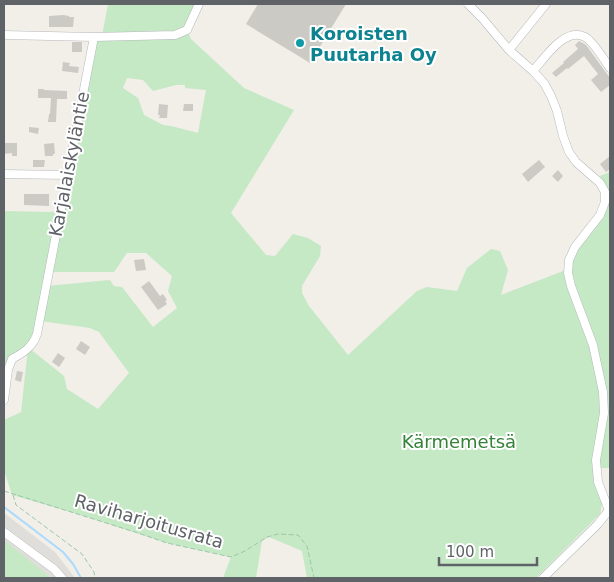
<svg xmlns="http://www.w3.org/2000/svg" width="614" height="582" viewBox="0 0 614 582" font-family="'DejaVu Sans',sans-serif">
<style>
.industrial{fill:#e0deda}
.green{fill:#c5e8c5;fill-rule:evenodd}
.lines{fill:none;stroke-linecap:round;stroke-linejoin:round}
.stream{stroke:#aadaff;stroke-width:2}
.building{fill:#cccac5}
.minor-casing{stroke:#b5b8bc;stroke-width:9}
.path{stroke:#9cc7a9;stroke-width:1;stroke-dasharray:5 2.5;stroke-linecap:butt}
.minor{stroke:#fff;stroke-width:8}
.culture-dot{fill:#0f9aa8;stroke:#fff;stroke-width:2}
.labels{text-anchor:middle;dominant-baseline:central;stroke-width:4;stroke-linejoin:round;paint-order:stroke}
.culture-label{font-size:18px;font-weight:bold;fill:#0d838f;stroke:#fff;text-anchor:start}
.street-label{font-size:18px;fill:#5f6368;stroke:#fff}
.park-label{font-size:18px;fill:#348238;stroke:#fff}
</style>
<rect width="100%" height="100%" fill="#f1efe8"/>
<!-- industrial -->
<path class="industrial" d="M4,513L55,552L75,578H4Z"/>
<!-- green -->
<path class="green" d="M108,4H199L187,30L191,39L244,88L294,110L231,213L266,255L275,256L293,234L308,238L321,246L320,256L302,286V293L309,306L348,355L417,291L427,287L457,291L467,268L491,249L500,251L508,270L501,295L571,268L573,260L580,247L604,214L608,189L600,176L610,172V468H593L595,481L602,504L600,514L536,578H307L302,551L269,537L262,541L256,578H223L231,557L167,543L84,516L12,495L4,470V420L21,412L28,348L12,359L4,400V211L50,212L60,211L94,37L102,36ZM127,78L143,80L153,91L176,85H185V88L206,90L198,133L171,126L163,125L144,115L138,98L123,88ZM127,253H146L172,276L168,291L177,308L153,327L122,287L114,286L110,280L46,286L48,272H114C119,266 122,259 127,253ZM40,321L90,328L99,332L129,373L98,409L67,389L64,376L29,348Z
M4,540L50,577L52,578H4Z"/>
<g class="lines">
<!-- stream -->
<path class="stream" d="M4,507L63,552L73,564L81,578"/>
</g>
<!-- building -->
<path class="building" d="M258,4H346L310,63L246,24Z
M63,15L69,16V17H74L73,27H49V16Z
M579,41L586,45L610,78V85L601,92L591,80L598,74L584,56L568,69L567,68L556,77L552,73L564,63L563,62L578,49L575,45Z
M72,42H82V52H72Z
M63,62L70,63L69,66L79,67L78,73L62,71Z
M38,89H44V90L67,91V99H57L56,122H48L49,114H50L51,98H38Z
M159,104L168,105L167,118H159L160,115H158Z
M184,104H193V111H183Z
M29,127L39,128L38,134L29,132Z
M4,143H17V156H12V153L4,154Z
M54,143L55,154H53V156H45L44,144Z
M610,156V169L606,172L600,164Z
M33,160H45L44,167H33Z
M539,160L545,167L528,182L522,174Z
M558,170L563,176L558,182L552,176Z
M24,194H49V206L24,205Z
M144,259L146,270L136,271L134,260Z
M149,281L160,296L163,294L167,300L165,301L167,304L158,310L141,287Z
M81,341L90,347L85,355L76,349Z
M58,353L65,358L59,367L52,362Z
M17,371L23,372L21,382L15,380Z"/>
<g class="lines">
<!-- minor casing -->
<g class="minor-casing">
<path id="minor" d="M468,4L482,18L509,50L533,71L544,83L551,96L557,111L563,136L569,152L576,162L600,183L605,192V202L600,215L575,247L569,260L568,273L571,286L593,345L603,392L604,413L596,460L598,482L610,513
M4,35L94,37
M509,50L546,4
M533,71C544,59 565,26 585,37C594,42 604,60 610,68
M4,174L67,175
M4,400L8,370L12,359C23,353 33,347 37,334L94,37L175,35L187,30L199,4
M4,532L54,569L62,578
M543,578L598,524L609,510"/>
</g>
<!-- path -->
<path class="path" d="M4,491L135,532L167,543L231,557L245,551L267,537L278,534L298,535L307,546L314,578
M13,495L16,505L82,554L94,572L95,578"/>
<!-- minor -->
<use href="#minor" class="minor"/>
</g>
<!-- markers -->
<circle class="culture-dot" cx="300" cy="43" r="5"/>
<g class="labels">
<!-- culture labels -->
<g class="culture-label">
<text x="310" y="33">Koroisten<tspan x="310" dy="21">Puutarha Oy</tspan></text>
</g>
<!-- street labels -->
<g class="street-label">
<text transform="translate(69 164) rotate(-79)">Karjalaiskyläntie</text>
<text transform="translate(149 521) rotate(16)">Raviharjoitusrata</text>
</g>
<!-- park labels -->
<g class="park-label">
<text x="459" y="441">Kärmemetsä</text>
</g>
</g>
<!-- border -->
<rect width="614" height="582" fill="none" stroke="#5f6368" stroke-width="10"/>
<!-- scale -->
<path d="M439 557v8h98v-8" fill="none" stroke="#5f6368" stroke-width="2.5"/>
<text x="446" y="557" font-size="15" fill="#5f6368" stroke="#ffffff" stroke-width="4" paint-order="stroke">100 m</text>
</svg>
